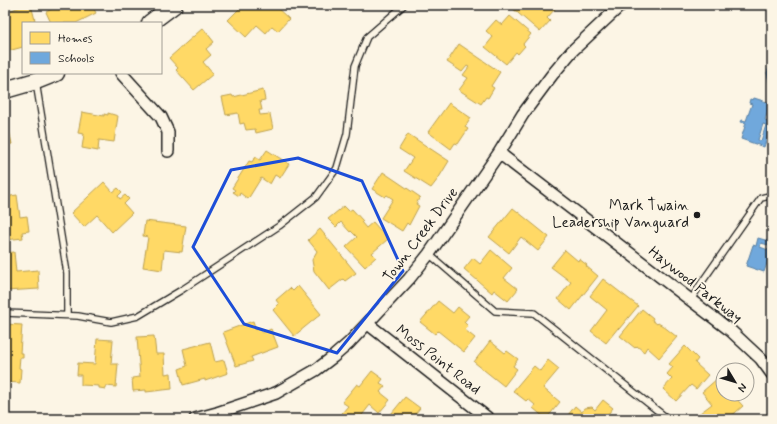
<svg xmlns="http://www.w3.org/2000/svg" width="777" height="424" viewBox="0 0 777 424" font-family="Mynerve,sans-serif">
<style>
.homes{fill:#ffd966;stroke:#bba050}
.schools{fill:#6fa8dc;stroke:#567ea2;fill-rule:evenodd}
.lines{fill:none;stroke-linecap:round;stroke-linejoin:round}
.lane-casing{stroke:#1c1c1c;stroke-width:8}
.street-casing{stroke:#1c1c1c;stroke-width:14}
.secondary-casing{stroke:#1c1c1c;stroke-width:19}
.lane{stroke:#fcf5e5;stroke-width:5.5}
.street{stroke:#fcf5e5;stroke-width:11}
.secondary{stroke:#fcf5e5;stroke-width:16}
.marked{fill:none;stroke:#1d4ed8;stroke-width:3;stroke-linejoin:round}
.poi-dot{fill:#1c1c1c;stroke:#fcf5e5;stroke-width:1.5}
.labels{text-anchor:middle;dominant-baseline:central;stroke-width:4;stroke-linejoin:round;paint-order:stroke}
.poi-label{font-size:15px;fill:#1c1c1c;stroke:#fcf5e5;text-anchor:end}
.street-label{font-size:15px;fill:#1c1c1c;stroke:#fcf5e5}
</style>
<rect width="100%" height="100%" fill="#fcf5e5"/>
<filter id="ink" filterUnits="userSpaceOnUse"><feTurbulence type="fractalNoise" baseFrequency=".025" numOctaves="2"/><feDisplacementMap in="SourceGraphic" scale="8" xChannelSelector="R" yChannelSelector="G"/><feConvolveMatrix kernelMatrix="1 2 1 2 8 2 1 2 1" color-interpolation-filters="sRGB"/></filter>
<g filter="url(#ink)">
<!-- homes -->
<path class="homes" d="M20,5H31L35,20L29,22V23H23V47L8,51V50L5,51V18L7,17L6,12L20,7Z
M59,5H92L96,13L76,23H51L46,12Z
M239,5H274L289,19L278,31L272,26L266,33L257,25L246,37L228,20L241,7Z
M513,5H551L555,9L547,18L550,21L540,32L511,7Z
M510,16L531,34L523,44L525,46L518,54L516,52L506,64L485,47L493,37L486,31L496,20L502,25Z
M203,28L214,42L206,49L211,55L203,62L213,74L194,90L176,70L178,68L169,58Z
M459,44L500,72L491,86L494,88L488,98L486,97L481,104L459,90L468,78L463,75L469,67L467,66L462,72L447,62Z
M263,90L265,100L260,101L262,110H259L260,115L270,114L273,129L256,133L255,129L246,130L244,123L240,124L238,113L226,115L222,97L232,95L233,97Z
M449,103L471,118L465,127L468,129L458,144L455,143L451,149L428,132Z
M82,112L104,116V114L108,115V113L118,116L114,142L99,140L98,151L82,148L84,134L78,133Z
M8,126L12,144L5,145V127Z
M408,134L449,161L438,179L431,188L404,171L413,158L399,149Z
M267,150L289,164L280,178L275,175L270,184L261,178L248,199L240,193L239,196L233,192L235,190L232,188L249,161L252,162L255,157L260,160Z
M383,172L420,197L416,204L419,206L409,225L407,223L402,231L381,218L393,199L387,195L385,197L372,189Z
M104,182L113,192L118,188L122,192L118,196L120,199L125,195L129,199L124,204L132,213L112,232L97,215L84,227L71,213Z
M17,195L20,217L27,216L29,231L22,232L23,238L5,240V197Z
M344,206L349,211L352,209L363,221L361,222L366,228L373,222L388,239L372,253L376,257L365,267L346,247L357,237L351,231L350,232L341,222L336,227L328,219Z
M513,208L549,237L538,251L521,237L509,253L489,237Z
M145,221L186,226L182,252L164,250L162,270L143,267L148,237L143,236Z
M320,229L356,273L345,281L343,279L329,290L314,271L312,260L317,251L308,240Z
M491,250L512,268L504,278L518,289L508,301L494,290L492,293L464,269L473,258L480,264Z
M565,250L578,261L579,259L587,265L586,266L598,276L571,310L558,299L571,282L551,267Z
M14,252L16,272L38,270L39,289L5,291V253Z
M603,279L638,306L619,329L618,328L606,343L591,331L607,310L590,296Z
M298,286L321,314L294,336L273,310L279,304L276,300L290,288L293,291Z
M438,301L453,313L458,307L469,316L464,322L468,326L465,330L475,338L464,352L438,331L435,334L420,322Z
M642,309L653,318L652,320L657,324L658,323L663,326L677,337L659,358L647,347L644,352L637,346L635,348L620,336Z
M253,321L256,330L260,328L262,333L271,329L278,347L251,357L253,361L236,366L223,332Z
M5,324L22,325L20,353H23V357H20L19,368L21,369L20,383L5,382Z
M154,336L156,354H164L165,374L171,373L172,389L146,392V390L133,391L132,378L140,377L137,337Z
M97,339L113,340L111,364H118L116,387L106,386V389L99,388V386L81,385V375H77L78,363L95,364Z
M490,341L505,353L507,351L518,359L513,366L517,369L504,386L474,362Z
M210,342L215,362L224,360L228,373L205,381V379L183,385L179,369L187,366L183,349Z
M685,346L698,359L695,363L708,375L696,389L691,385L676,401L663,389L672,379L667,374L673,367L669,364Z
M548,360L559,369L543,388L560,402L546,419L533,408L535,405L528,399L526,401L513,391L534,366L540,371Z
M372,371L383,379L380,383L385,386L380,392L390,400L379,413L370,405L359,419H350L342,413L348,406L342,402L357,384L360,386Z
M718,378L723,384V394H732L743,406L728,419H726L722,415L717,419H699L696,416L712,404L702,392Z
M405,397L420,408L411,419H387Z
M603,400L613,408L604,419H565L575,406L582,412L585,408L592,407L595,410Z"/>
<!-- schools -->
<path class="schools" d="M772,59V94L767,73Z
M754,98L770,103L765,120L768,121L772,108V125H771L764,147L741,139L746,123L741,122L742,120L746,121L752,104L749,103L750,99L753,100ZM763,124L766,125L761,141L758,140Z
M758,238L772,242V246L761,243L760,247L771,251L764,272L746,266L753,245L756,246Z
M772,262V275L768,274Z"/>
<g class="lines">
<!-- lane casing -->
<g class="lane-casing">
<path id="lane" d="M36,82L67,273V315
M429,254L495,311L534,313L668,419
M691,300L702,282L761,198L769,196L772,198
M5,313L78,316L111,322L138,316L183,289L279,226L316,197L337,168L347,134L355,66L367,37L404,5"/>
</g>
<!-- street casing -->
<g class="street-casing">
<path id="street" d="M121,73L161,117L168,132V151
M499,153L731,331L761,359L772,374
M368,324L489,419
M195,419L217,413L276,393L316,370L333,357L349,343L409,279L429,254L499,153L523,114L552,75L572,51L621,5"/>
</g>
<!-- secondary casing -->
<g class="secondary-casing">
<path id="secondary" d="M150,23L174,5
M5,90L36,81L56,73"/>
</g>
<!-- lane -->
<use href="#lane" class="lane"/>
<!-- street -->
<use href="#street" class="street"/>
<!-- secondary -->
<use href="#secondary" class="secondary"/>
</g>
</g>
<!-- marked area -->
<path class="marked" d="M298,158L362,181L403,271L337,353L244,324L193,247L231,170Z"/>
<!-- markers -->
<circle class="poi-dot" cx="697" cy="215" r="4"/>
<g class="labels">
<!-- poi labels -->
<g class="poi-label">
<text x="689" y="206">Mark Twain<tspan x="689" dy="17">Leadership Vanguard</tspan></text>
</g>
<!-- street labels -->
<g class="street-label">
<text transform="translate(421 235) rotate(-53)">Town Creek Drive</text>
<text transform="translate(695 285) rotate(38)">Haywood Parkway</text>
<text transform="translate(438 360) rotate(38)">Moss Point Road</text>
</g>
</g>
<!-- margin -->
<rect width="777" height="424" fill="none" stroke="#fcf5e5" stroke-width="20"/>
<rect x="10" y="10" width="757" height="404" fill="none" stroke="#1c1c1c" stroke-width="1.5" filter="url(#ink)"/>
<!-- legend -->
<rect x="22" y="22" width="140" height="52" fill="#fcf5e5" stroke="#a29e95"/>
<rect x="30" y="32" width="20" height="12" fill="#ffd966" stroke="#a29e95"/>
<text x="58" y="42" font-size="12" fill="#1c1c1c">Homes</text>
<rect x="30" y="52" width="20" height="12" fill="#6fa8dc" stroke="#a29e95"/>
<text x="58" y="62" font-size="12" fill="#1c1c1c">Schools</text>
<!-- north arrow -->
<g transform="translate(735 382) rotate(128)"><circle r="19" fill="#fcf5e5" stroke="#a29e95"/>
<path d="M0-3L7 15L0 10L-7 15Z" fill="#1c1c1c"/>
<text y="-6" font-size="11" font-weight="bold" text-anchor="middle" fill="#1c1c1c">N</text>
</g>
</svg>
